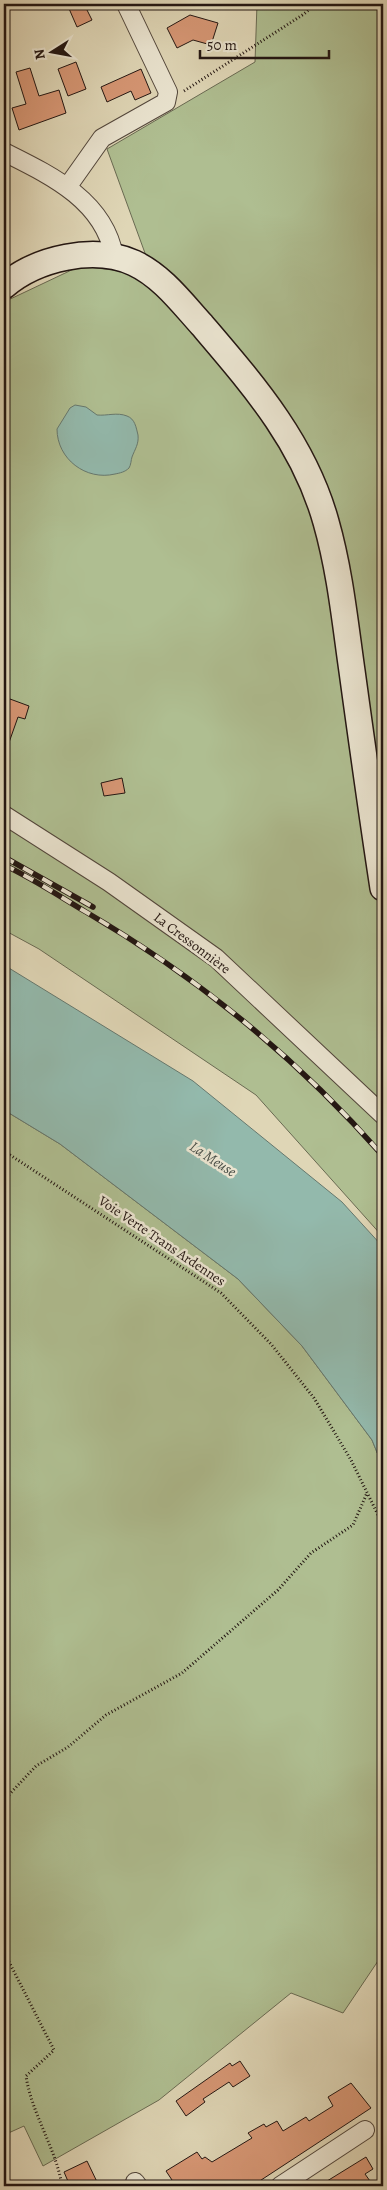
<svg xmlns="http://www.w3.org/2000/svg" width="387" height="2190" viewBox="0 0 387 2190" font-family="Alegreya,serif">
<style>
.green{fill:#afbe91;stroke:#696a52}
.water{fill:#93b9ac;stroke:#66786e}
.building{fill:#d79775;stroke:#231612}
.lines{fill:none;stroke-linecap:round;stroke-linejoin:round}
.street-casing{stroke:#52463b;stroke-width:20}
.secondary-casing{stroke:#231612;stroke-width:28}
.path{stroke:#231612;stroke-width:3;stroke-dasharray:1 2.5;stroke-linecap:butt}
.street{stroke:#eae4d0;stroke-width:18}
.secondary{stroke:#eae4d0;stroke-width:25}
.rail-casing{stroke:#231612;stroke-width:5.5}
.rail{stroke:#eae4d0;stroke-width:4;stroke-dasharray:11;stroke-linecap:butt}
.labels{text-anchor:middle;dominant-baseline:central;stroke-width:5;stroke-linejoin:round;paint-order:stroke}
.street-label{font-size:14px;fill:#231612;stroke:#eae4d0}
.water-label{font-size:15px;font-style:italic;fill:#4a4f48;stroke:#eae4d0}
</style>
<rect width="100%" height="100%" fill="#dfd6b6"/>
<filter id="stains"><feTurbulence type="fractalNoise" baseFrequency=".004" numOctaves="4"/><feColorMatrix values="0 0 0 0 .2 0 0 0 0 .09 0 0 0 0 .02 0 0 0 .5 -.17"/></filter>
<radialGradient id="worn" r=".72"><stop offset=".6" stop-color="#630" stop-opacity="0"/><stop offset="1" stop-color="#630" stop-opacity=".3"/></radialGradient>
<!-- green -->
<path class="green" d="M257,4H383V1237L256,1095L39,949L4,930V302L80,266L153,275L107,149L255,62Z
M4,1110L60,1144L238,1279L302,1346L372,1440L383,1467V1960L380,1958L343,2013L291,1993L159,2100L43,2166L24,2126L4,2135Z"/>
<!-- water -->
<path class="water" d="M75,405L86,407L97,415C107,416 117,412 127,416C135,419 136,427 138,435C139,444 135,449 132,457C131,460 131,465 129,468C125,472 120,473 115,474C86,481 57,459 57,429L70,408Z
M4,965L193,1081L342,1202L383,1247V1467L372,1440L302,1346L238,1279L60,1144L4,1110Z"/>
<!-- building -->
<path class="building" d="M67,4H84L92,20L77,27Z
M190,15L218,23L211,45L193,40L177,48L167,28Z
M76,62L86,89L68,96L58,69Z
M30,68L39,96L59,90L66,113L19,130L12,108L26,104L16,72Z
M141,69L151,93L135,100L131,91L107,102L101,87Z
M10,699L29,706L25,719L18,717L6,751H4V706L7,707Z
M122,778L125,793L104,796L101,783Z
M240,2061L250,2076L233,2087L229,2082L203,2099L205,2102L186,2116L176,2101L230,2063L232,2066Z
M351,2083L371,2108L252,2186H176L166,2171L197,2152L202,2159L205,2157L212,2162L252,2138L248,2133L264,2124L266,2127L277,2121L283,2131L306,2117L309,2121L333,2106L328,2097Z
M366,2157L373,2169L365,2174L370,2181L361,2186H319Z
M87,2161L99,2186H70L64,2172Z"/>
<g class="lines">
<!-- street casing -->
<g class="street-casing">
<path id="street" d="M4,152C50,175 104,200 114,256
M68,186L102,138L166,102L168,92L126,4
M4,815L109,882L216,958L383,1115
M135,2182L138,2186
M280,2186L365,2130"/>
</g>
<!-- secondary casing -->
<g class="secondary-casing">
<path id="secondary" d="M4,286C37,258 94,245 134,263C162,276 182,303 202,325C254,386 304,443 326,522C340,571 345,622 352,671C362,744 372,816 383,888"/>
</g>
<!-- path -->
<path class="path" d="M184,91L304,14L316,4
M4,1151L221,1293L271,1344L314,1398L351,1460L383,1525
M4,1800L36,1766L68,1747L106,1715L182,1673L278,1590L311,1553L353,1525L367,1493
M4,1952L54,2050L26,2076C32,2115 56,2148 62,2186"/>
<!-- street -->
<use href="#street" class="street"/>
<!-- secondary -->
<use href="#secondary" class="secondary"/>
<!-- rail casing -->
<g class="rail-casing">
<path id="rail" d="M4,857L93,907
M4,865C32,878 59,896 86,912C199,978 297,1058 383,1156"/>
</g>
<!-- rail -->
<use href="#rail" class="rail"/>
</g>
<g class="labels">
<!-- street labels -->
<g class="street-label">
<text transform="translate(192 943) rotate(37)">La Cressonnière</text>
<text transform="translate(162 1241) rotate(34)">Voie Verte Trans Ardennes</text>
</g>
<!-- water labels -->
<g class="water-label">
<text transform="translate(213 1159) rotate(33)">La Meuse</text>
</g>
</g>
<!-- margin -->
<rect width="387" height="2190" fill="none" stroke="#dfd6b6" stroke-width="20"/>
<rect x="5" y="5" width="377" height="2180" fill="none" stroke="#231612" stroke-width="2.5"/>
<rect x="10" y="10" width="367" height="2170" fill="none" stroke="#231612"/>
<!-- north arrow -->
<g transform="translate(52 52) rotate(259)" stroke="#eae4d0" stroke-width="4" paint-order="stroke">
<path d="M0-4L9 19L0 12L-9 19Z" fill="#231612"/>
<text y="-8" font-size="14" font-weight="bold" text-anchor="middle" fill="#231612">N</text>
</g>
<!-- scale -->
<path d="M200 50v8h129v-8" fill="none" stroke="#231612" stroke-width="2.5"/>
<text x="207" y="50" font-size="15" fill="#231612" stroke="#eae4d0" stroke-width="4" paint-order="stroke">50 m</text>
<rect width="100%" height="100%" filter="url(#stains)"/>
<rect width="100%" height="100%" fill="url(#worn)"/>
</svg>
